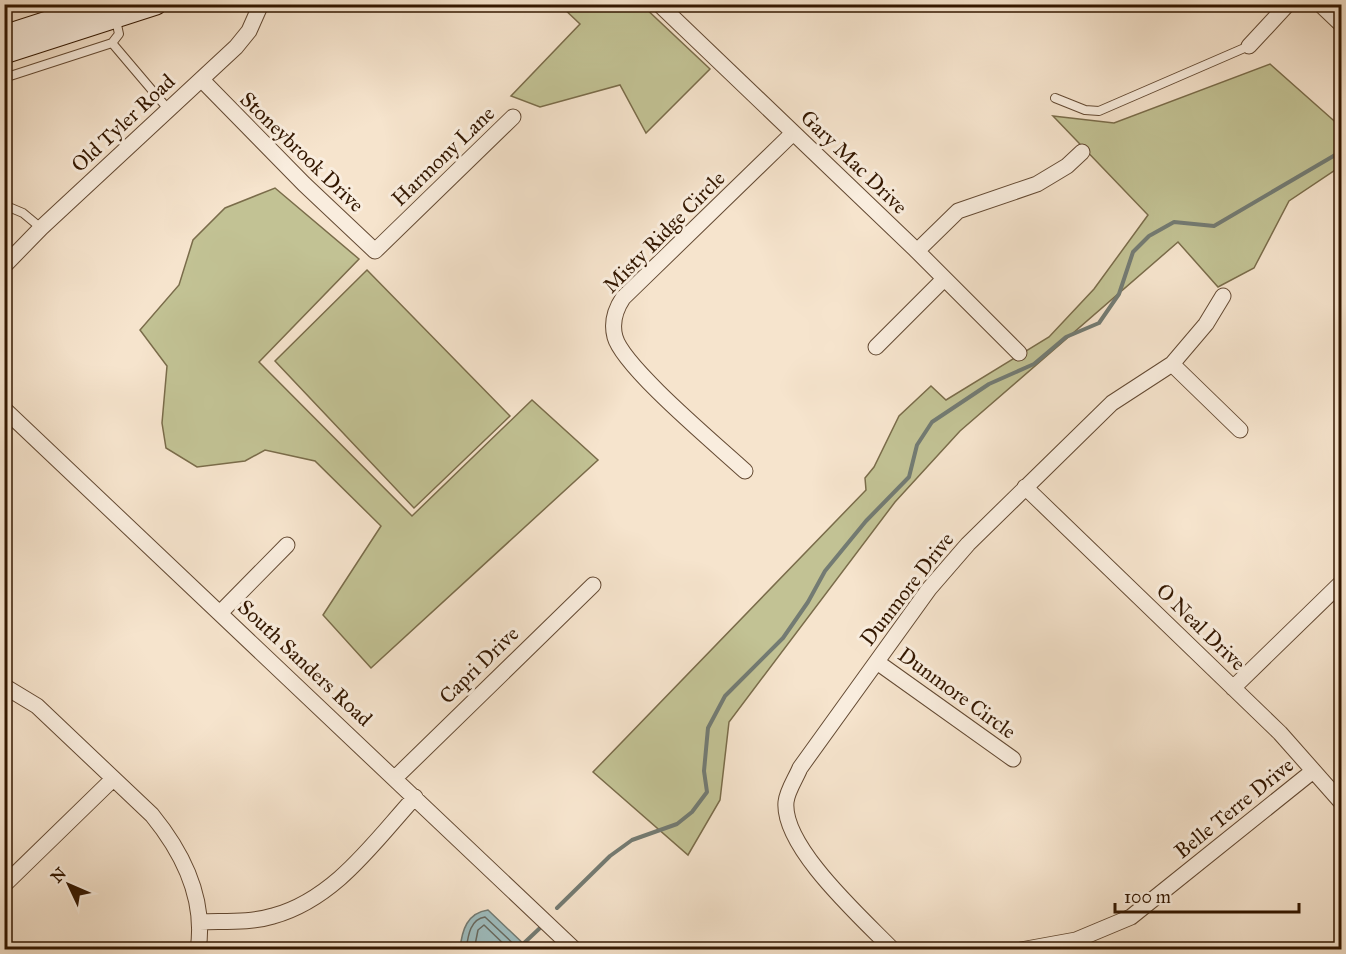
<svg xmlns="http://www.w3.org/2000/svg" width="1346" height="954" viewBox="0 0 1346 954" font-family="'IM FELL Great Primer',serif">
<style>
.green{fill:#c2c294;stroke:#7a6c4a;stroke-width:1.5}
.water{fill:#9ebdbf;stroke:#737b73;stroke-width:1.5}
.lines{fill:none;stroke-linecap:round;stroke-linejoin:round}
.shore{stroke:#686a60;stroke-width:1.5}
.stream{stroke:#737b73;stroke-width:4}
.lane-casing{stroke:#644a33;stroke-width:10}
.street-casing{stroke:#644a33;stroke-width:17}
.secondary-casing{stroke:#331700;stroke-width:23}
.lane{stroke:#f9edde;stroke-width:8}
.street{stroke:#f9edde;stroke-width:15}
.secondary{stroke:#f9edde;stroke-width:21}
.labels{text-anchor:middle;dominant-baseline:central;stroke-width:6;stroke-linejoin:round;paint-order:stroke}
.street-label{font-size:21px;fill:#331700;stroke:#f9edde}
</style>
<rect width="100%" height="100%" fill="#f6e4cd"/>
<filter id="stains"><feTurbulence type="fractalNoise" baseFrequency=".00333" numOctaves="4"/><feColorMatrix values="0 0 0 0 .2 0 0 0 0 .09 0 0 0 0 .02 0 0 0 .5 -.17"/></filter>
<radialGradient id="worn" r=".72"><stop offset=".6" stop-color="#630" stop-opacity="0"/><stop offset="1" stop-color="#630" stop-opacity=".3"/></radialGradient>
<!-- green -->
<path class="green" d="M560,5H642L710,69L646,133L620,85L540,107L511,96L580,24Z
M1270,64L1341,127V166L1289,201L1254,268L1218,287L1178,242L960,431L895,502L729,722L720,800L688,855L593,772L866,490L865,478L874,467L899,416L931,386L946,400L1049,337L1094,289L1148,215L1053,116L1114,123Z
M275,188L359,259L259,362L412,516L532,400L598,460L371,668L323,615L381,526L315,461L265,450L245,461L197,467L166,448L162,423L167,366L140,330L179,285L193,240L225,208Z
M367,270L510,416L414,508L275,361Z"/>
<!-- water -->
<path class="water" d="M488,910L529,949H460C462,930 467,913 488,910Z"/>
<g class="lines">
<!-- shore -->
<path class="shore" d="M466,950C468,936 470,919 485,917L520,950
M474,950L478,930L484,925L510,950"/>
<!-- stream -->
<path class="stream" d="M557,908L610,856L632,840L677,824L692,812L707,792L704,771L708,728L725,696L783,638L808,602L825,571L866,521L909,477L917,445L932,422L989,384L1034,364L1066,337L1099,323L1119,294L1133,252L1149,236L1174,222L1214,226L1342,151
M523,944L540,928"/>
<!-- lane casing -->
<g class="lane-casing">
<path id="lane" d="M112,43L168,109
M4,78L112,43L119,34L116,20
M1055,98L1085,110L1099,111L1249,46
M4,205L23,213L41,228"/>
</g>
<!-- street casing -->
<g class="street-casing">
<path id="street" d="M659,4L917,251L1019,353
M1320,4L1342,25
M1249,46L1288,4
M202,80L304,184L375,251L513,117
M917,251L958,211L1037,184L1067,166L1082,152
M4,266L41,228L236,47L249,31L261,4
M876,347L944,279
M1172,364L1240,430
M4,409L575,950
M745,471C718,446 623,367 615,337C611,322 615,310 623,298L793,133
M1025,487L1280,733L1342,803
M220,613L287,545
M877,662L1013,759
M4,686L37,706L152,815C183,853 206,899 198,950
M1233,688L1342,582
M395,778L593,585
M4,885L113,779
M200,922C224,921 250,923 273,916C335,899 374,842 415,797
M893,950C862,918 782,847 786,802C787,791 796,778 800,768L929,589L968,544L1112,403L1172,364L1206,324L1223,296
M1021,950L1076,940L1131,917L1313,771"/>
</g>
<!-- secondary casing -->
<g class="secondary-casing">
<path id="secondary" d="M4,36L103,4
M4,53L156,4"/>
</g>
<!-- lane -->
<use href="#lane" class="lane"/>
<!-- street -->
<use href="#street" class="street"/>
<!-- secondary -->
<use href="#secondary" class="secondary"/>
</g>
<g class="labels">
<!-- street labels -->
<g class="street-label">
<text transform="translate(123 123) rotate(-43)">Old Tyler Road</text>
<text transform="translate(302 152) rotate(44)">Stoneybrook Drive</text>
<text transform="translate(443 156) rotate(-44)">Harmony Lane</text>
<text transform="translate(854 162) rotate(44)">Gary Mac Drive</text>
<text transform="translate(664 232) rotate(-45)">Misty Ridge Circle</text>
<text transform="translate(907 589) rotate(-52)">Dunmore Drive</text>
<text transform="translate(1201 627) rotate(44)">O Neal Drive</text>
<text transform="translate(305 663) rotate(43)">South Sanders Road</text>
<text transform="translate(479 665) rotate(-44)">Capri Drive</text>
<text transform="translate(957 693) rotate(36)">Dunmore Circle</text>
<text transform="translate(1234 808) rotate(-39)">Belle Terre Drive</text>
</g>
</g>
<!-- margin -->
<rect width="1346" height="954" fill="none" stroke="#f6e4cd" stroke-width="24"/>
<rect x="6" y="6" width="1334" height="942" fill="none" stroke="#331700" stroke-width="3"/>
<rect x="12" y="12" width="1322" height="930" fill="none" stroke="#331700" stroke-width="1.5"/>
<!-- north arrow -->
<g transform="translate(69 885) rotate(314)" stroke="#f9edde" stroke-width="4.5" paint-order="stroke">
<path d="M0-4.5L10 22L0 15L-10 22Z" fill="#331700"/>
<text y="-9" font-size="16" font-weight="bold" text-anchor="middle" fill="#331700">N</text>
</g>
<!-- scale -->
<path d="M1115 903v9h184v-9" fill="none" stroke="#331700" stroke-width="3"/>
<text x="1124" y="903" font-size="18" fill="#331700" stroke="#f9edde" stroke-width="4.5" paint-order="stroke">100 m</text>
<rect width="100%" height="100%" filter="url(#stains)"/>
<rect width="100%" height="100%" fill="url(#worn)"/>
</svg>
